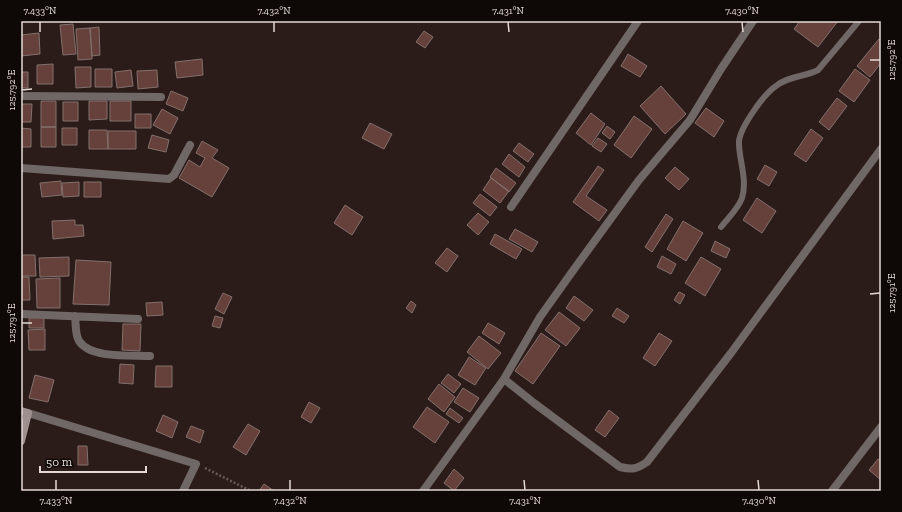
<svg xmlns="http://www.w3.org/2000/svg" width="902" height="512" viewBox="0 0 902 512" font-family="'Zilla Slab',serif">
<style>
.building{fill:#66413b;stroke:#83706d}
.lines{fill:none;stroke-linecap:round;stroke-linejoin:round}
.path{stroke:#685a57;stroke-width:2.5;stroke-dasharray:2 2;stroke-linecap:butt}
.lane{stroke:#706866;stroke-width:6}
.street{stroke:#706866;stroke-width:8}
.secondary{stroke:#9e908e;stroke-width:8}
.ticks{fill:none;stroke:#e4d9d7;stroke-width:1.5}
.neatline{fill:none;stroke:#e4d9d7;stroke-width:1.5}
.ticks-label{font-size:10px;text-anchor:middle;fill:#e4d9d7}
</style>
<rect width="100%" height="100%" fill="#2b1c19"/>
<!-- building -->
<path class="building" d="M800,21H838L818,47L794,29Z
M73,24L76,54L63,55L60,25Z
M99,27L100,55L92,56L90,28Z
M90,28L92,59L78,60L76,29Z
M424,31L433,37L425,48L416,42Z
M39,33L40,54L21,56V35Z
M879,39L881,41V63L870,77L857,66Z
M628,54L647,66L640,77L621,66Z
M202,59L203,75L177,78L175,62Z
M53,64V84H37V65Z
M75,67H91V87L76,88Z
M95,69H112V87H95Z
M855,69L870,80L854,102L839,91Z
M131,70L133,86L117,88L115,72Z
M157,70L158,87L138,89L137,71Z
M21,72H28V88H21Z
M661,86L686,114L665,134L640,106Z
M171,91L188,98L183,111L166,104Z
M837,98L847,106L829,130L819,122Z
M41,101H56V127H41Z
M89,101H107V119L89,120Z
M110,101H131V121H110Z
M63,102H78V121H63Z
M21,104H32L31,122H21Z
M706,108L724,121L714,137L695,123Z
M162,109L178,118L170,134L153,125Z
M591,113L605,124L591,145L576,133Z
M135,114H151V128H135Z
M634,116L652,129L631,158L614,145Z
M370,123L392,134L384,149L362,138Z
M607,126L615,132L610,139L602,133Z
M41,127H56V147H41Z
M21,128L31,129V147H21Z
M62,128H77V145H62Z
M811,129L823,138L806,162L794,154Z
M89,130H107L108,149H89Z
M108,131H136V149H108Z
M152,135L169,140L166,152L148,148Z
M598,138L607,144L601,152L592,146Z
M202,141L218,150L212,158L229,168L212,197L179,178L189,160L200,167L205,158L196,153Z
M519,143L534,154L528,162L513,151Z
M509,154L525,167L519,177L502,164Z
M765,165L777,172L769,186L757,179Z
M598,166L604,170L586,196L607,210L599,221L573,202Z
M675,167L689,179L679,190L665,178Z
M496,168L516,183L509,192L490,177Z
M491,178L509,191L500,203L483,190Z
M61,181L62,195L42,197L40,183Z
M79,182V196L63,197L62,183Z
M84,182H101V197H84Z
M480,194L497,207L490,216L473,203Z
M757,198L776,211L762,233L743,220Z
M345,205L363,217L352,235L334,223Z
M478,213L489,222L478,235L467,225Z
M666,214L673,219L652,252L645,247Z
M75,220V225H83L84,236L53,239L52,221Z
M683,221L703,233L686,261L667,249Z
M515,229L538,242L532,252L509,239Z
M495,234L522,249L516,259L490,244Z
M715,241L730,249L726,258L711,251Z
M447,248L458,256L447,272L435,263Z
M21,255H35L36,276H21Z
M662,256L676,264L671,274L657,267Z
M69,257V276L40,277L39,258Z
M701,257L721,269L705,296L685,283Z
M76,260L111,262L109,305L73,304Z
M21,277H29L30,300H21Z
M60,278V308H37L36,279Z
M679,292L685,295L680,304L674,300Z
M223,293L232,297L224,314L215,309Z
M574,296L593,310L584,321L566,308Z
M411,301L416,305L412,313L406,308Z
M162,302L163,315L147,316L146,303Z
M617,308L629,316L624,323L612,316Z
M559,312L580,328L566,346L545,330Z
M215,316L223,318L220,328L212,326Z
M44,317V328H29V318Z
M488,323L505,333L499,344L482,333Z
M123,324H141L140,351L122,350Z
M45,329V350H29L28,330Z
M541,333L560,346L533,384L515,371Z
M659,333L672,341L655,366L643,358Z
M479,336L501,353L488,369L467,352Z
M469,357L486,368L475,385L458,375Z
M120,364L134,365L133,384L119,383Z
M156,366H172V387H155Z
M448,374L461,384L454,393L441,383Z
M35,375L54,380L48,402L29,398Z
M439,384L455,397L444,412L428,399Z
M463,388L479,398L470,412L454,402Z
M309,402L320,408L311,423L301,417Z
M427,407L449,422L435,443L413,427Z
M450,408L463,418L459,423L446,414Z
M609,410L619,418L605,437L595,430Z
M163,415L178,422L172,438L156,431Z
M248,424L260,431L246,455L233,447Z
M191,426L204,431L200,443L186,437Z
M78,446H87L88,465H78Z
M878,459L881,461V480L869,470Z
M454,469L464,478L454,491L444,483Z
M264,484L274,491H259Z"/>
<g class="lines">
<!-- path -->
<path class="path" d="M205,468L251,491"/>
<!-- lane -->
<path class="lane" d="M721,227C728,218 738,209 742,198C748,179 738,157 739,141C741,126 764,94 776,86C788,76 805,77 818,70L859,21"/>
<!-- street -->
<path class="street" d="M21,96L161,97
M21,168L169,179L174,175L190,145
M511,207L638,21
M21,314L138,319
M75,316C76,324 75,335 79,341C91,359 131,355 150,356
M504,379L534,403L620,467C632,470 637,469 647,462L731,353L881,149
M28,413L196,464L183,491
M423,491L504,379L540,317L572,272L639,180L690,120L721,69L753,21
M832,491L881,427"/>
<!-- secondary -->
<path class="secondary" d="M21,411L28,413L21,441"/>
</g>
<!-- ticks -->
<path class="ticks" d="M40,22V32M274,22V32M508,22L509,32M742,22L743,32M870,60H880M22,90L32,89M870,294L880,293M22,323H32M56,480V490M290,480V490M524,480L525,490M758,480L759,490"/>
<!-- border -->
<rect width="902" height="512" fill="none" stroke="#0e0807" stroke-width="44"/>
<!-- scale -->
<path d="M40 466v6h106v-6" fill="none" stroke="#e4d9d7" stroke-width="2"/>
<text x="46" y="466" font-size="12" fill="#e4d9d7" stroke="#0e0807" stroke-width="3" paint-order="stroke">50 m</text>
<rect x="22" y="22" width="858" height="468" class="neatline"/>
<g class="ticks-label">
<text x="40" y="14">7.433°N</text>
<text x="274" y="14">7.432°N</text>
<text x="508" y="14">7.431°N</text>
<text x="742" y="14">7.430°N</text>
<text transform="translate(891 60) rotate(-90)" y="4">125.792°E</text>
<text transform="translate(11 90) rotate(-90)" y="4">125.792°E</text>
<text transform="translate(891 293) rotate(-90)" y="4">125.791°E</text>
<text transform="translate(11 323) rotate(-90)" y="4">125.791°E</text>
<text x="56" y="504">7.433°N</text>
<text x="290" y="504">7.432°N</text>
<text x="525" y="504">7.431°N</text>
<text x="759" y="504">7.430°N</text>
</g>
</svg>
